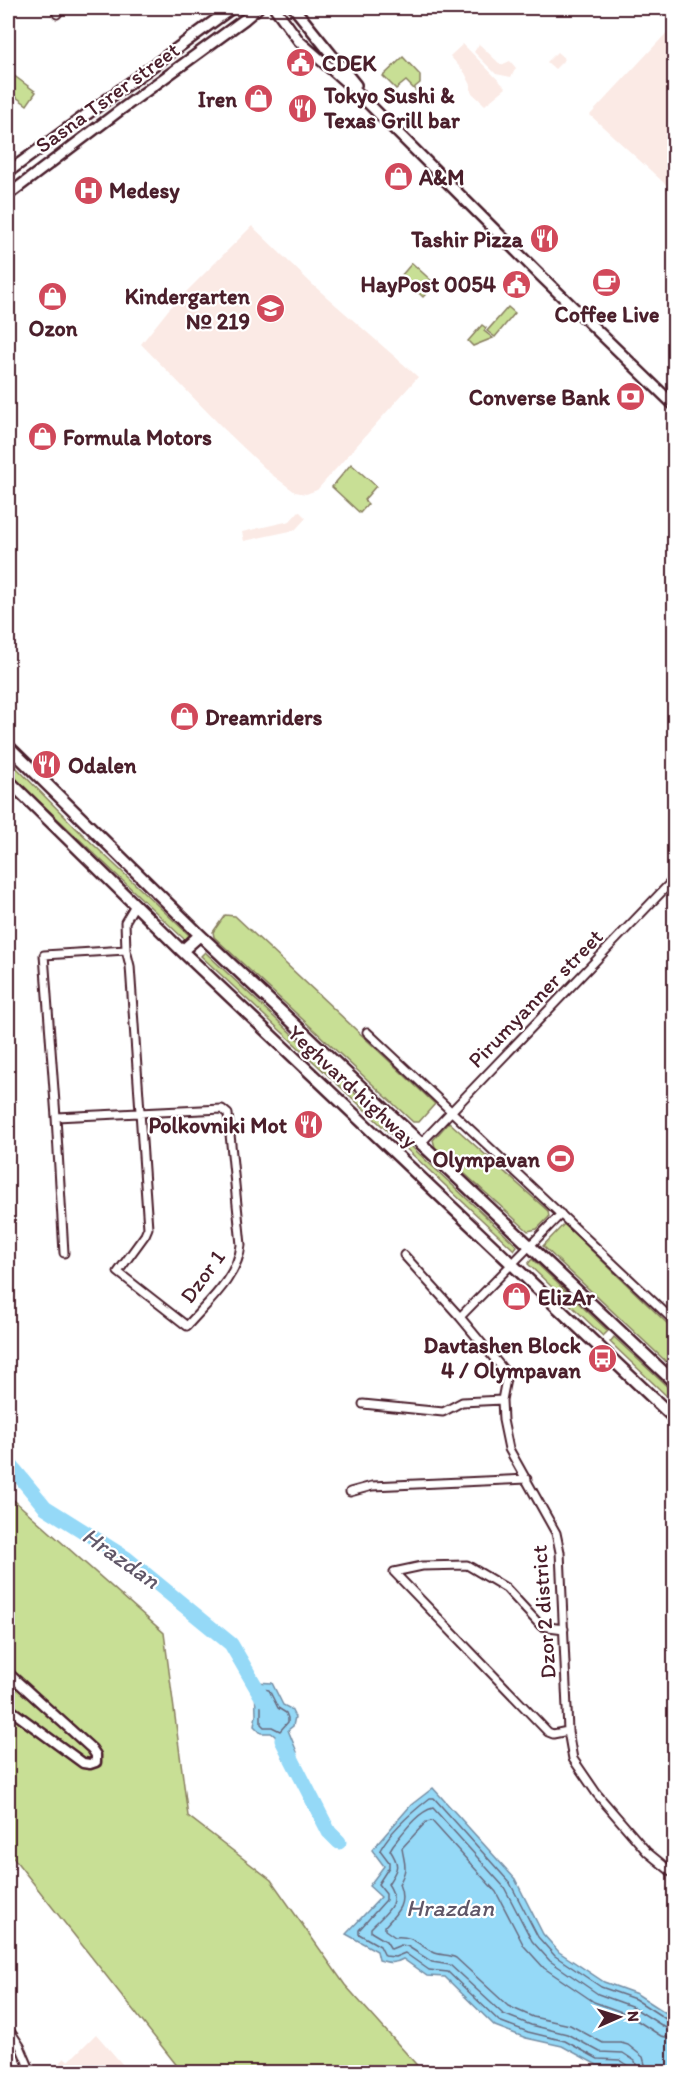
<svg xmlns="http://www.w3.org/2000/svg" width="682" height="2080" font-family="Itim,sans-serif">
	<rect width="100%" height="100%" fill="#fff"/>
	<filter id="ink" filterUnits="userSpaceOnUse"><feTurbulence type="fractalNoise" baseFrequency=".0167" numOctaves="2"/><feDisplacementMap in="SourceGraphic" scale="12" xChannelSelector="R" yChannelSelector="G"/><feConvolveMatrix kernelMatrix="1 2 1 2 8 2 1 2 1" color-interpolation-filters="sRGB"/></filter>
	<g filter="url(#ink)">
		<!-- built -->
		<path fill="#fbeae5" d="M674 25V192L590 115Z
			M463 44 506 88 485 105 471 92V85L465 73 450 56Z
			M479 44 501 65 510 61 516 68 511 77 496 74 474 52Z
			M557 52 565 59 555 69 547 62Z
			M252 226 313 285 418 377 317 490 306 494 295 492 271 474 224 429 141 344 169 309Z
			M299 511 306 518 295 530 244 541 242 532 290 521Z
			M96 2034 129 2072H50L65 2058 69 2061Z"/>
		<!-- green -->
		<path fill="#c8df95" stroke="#897f60" stroke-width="1.5" d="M403 57 420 75V83L415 87V90L406 81 396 89 383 76Z
			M13 75 36 92 27 105 8 91V83Z
			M412 263 435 284 423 297 401 276Z
			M508 307 515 313 495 337 487 331Z
			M482 325 486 328 484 331 493 338 473 346 468 341Z
			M351 464 376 486 364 500 368 504 360 513 332 487Z
			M8 759 77 829 189 935 185 940 18 781 8 769Z
			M225 915 235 916 435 1104 419 1122H413L214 937 213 932Z
			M205 952 517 1246 514 1250 201 956Z
			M449 1122 548 1211 549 1217 537 1229 528 1231 435 1147 433 1140Z
			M564 1224 674 1330V1369L543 1246Z
			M532 1259 608 1331 603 1336 528 1264Z
			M614 1337 674 1393V1403L610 1342Z
			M8 1495 164 1633 188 1816 271 1880 345 1985 423 2072H182L8 1851Z"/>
		<!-- water -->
		<path fill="#95d9f7" stroke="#778fa5" stroke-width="1.5" d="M255 1682 272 1683 283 1705 291 1709 295 1717 293 1726 288 1730 297 1752 291 1757 284 1759 275 1736 271 1733H261L254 1726 256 1715Z
			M433 1788 515 1879 543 1934 559 1952 604 1982 637 1994 674 2018V2072H628L618 2065H597L562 2046 526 2038 495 2026 445 1977 427 1976 403 1959C395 1964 389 1963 379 1960L377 1951 346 1934 381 1897 369 1886 384 1866 372 1850 411 1805Z"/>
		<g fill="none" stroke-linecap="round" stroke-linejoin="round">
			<!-- shore -->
			<path stroke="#68697d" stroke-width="1.5" d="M263 1689 269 1690 278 1708 286 1713 288 1718V1722L280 1731 272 1727H264L261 1724V1691Z
				M631 2072 629 2066 620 2060 598 2059 565 2041 528 2032 499 2021 448 1972 429 1970 405 1953 395 1957 385 1956 380 1946 359 1934V1930L386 1900V1894L378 1884 389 1867V1862L380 1850C391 1830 412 1812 430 1798H434L510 1883 538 1937 555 1956 601 1987 635 1999 669 2021 674 2022
				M638 2072 635 2061 623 2053 600 2052 567 2034 531 2025 503 2014 450 1965 432 1962 407 1946 401 1945 391 1949 386 1941 371 1932V1928C385 1913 402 1904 388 1884 397 1869 401 1867 390 1850L393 1845C403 1833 417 1812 433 1808L504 1887 532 1941 550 1961 598 1994 631 2006 666 2028 674 2030
				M647 2072 643 2057 628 2045 621 2043H603L570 2025 533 2017 508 2006 456 1958C449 1954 440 1956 433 1952 418 1945 413 1935 395 1937L385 1930V1926C398 1912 407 1903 399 1884 409 1867 404 1864 402 1848L426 1822 432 1821 496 1892 524 1946 544 1968 594 2002 627 2014 661 2036 674 2039"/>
			<!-- river -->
			<path stroke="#95d9f7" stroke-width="15" d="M8 1462 45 1507 126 1558 231 1644 263 1699
				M282 1740 329 1832 339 1842"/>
			<defs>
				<path id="minor" d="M57 14 61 8
					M367 1032 674 1321
					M56 1117 44 955 126 950
					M422 1142 674 879
					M561 1214 460 1317 507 1374 502 1400 503 1420 509 1449 556 1533 560 1552 568 1731 573 1759 597 1794 647 1852 674 1874
					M64 1253 56 1117 222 1109 228 1114 241 1245C238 1277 207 1303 187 1326L118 1272 145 1235 148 1228 130 966 126 950 125 922 135 905
					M404 1255 460 1317
					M363 1404 443 1412 462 1402 502 1400
					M350 1492 372 1486 527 1479
					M394 1572 548 1732 553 1734 568 1731
					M394 1572 422 1566 467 1565 506 1588 541 1626 564 1629
					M8 2028 20 2046 31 2072"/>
				<path id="tertiary" d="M8 1673 92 1749 96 1755V1762L90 1764 83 1763 8 1708"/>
				<path id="secondary" d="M275 8 299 41 355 90 541 276 674 405
					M294 8 356 85
					M8 172 232 8
					M8 195 119 111 245 19 258 8"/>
				<path id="primary" d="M8 746 200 935 674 1382
					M8 780 182 951 674 1418
					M182 951 200 935"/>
			</defs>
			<!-- minor casing -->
			<use href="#minor" stroke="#4a1f2b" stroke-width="11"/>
			<!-- tertiary casing -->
			<use href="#tertiary" stroke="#4a1f2b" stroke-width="13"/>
			<!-- secondary casing -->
			<use href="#secondary" stroke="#4a1f2b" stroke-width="14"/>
			<!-- primary casing -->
			<use href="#primary" stroke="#4a1f2b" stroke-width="15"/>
			<!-- minor -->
			<use href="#minor" stroke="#fff" stroke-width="7"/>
			<!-- tertiary -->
			<use href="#tertiary" stroke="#fff" stroke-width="8"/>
			<!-- secondary -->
			<use href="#secondary" stroke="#fff" stroke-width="9"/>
			<!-- primary -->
			<use href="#primary" stroke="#fff" stroke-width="10"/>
		</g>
	</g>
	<!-- icons -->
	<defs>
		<symbol id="civic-disc" viewBox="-11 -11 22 22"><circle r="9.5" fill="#d1495b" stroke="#fff"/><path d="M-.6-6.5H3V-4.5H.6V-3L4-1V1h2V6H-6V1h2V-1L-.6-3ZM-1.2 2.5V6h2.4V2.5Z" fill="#fff"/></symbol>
		<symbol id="shop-disc" viewBox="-11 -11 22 22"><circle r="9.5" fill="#d1495b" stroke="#fff"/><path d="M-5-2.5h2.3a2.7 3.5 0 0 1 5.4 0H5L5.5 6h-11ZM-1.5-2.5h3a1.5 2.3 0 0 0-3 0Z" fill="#fff"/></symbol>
		<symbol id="restaurant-disc" viewBox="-11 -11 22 22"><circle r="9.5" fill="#d1495b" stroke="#fff"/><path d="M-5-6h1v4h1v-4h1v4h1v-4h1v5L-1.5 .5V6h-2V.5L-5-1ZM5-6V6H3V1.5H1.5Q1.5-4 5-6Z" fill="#fff"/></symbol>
		<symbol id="hospital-disc" viewBox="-11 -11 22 22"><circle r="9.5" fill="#d1495b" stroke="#fff"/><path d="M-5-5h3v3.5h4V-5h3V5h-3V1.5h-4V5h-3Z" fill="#fff"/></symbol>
		<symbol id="cafe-disc" viewBox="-11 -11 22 22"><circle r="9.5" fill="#d1495b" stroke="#fff"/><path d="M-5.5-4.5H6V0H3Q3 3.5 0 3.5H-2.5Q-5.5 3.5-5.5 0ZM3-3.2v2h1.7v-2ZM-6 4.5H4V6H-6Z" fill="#fff"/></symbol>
		<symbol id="school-disc" viewBox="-11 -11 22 22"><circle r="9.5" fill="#d1495b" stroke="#fff"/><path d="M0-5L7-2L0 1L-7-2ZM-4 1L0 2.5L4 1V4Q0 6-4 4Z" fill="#fff"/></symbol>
		<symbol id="bank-disc" viewBox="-11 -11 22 22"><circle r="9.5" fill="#d1495b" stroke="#fff"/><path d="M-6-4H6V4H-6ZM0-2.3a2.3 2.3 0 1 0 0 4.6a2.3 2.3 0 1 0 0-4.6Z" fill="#fff"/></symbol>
		<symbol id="stadium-disc" viewBox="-11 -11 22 22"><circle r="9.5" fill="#d1495b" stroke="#fff"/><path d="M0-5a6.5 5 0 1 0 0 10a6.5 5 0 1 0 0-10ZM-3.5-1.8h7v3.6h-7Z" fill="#fff"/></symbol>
		<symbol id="bus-disc" viewBox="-11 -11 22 22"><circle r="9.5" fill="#d1495b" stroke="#fff"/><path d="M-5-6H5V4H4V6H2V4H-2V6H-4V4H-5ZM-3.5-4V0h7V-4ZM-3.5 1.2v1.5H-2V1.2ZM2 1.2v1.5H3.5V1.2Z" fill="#fff"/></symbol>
	</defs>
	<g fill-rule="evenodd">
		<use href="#civic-disc" x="284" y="46" width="33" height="33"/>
		<use href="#shop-disc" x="242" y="82" width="33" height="33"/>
		<use href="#restaurant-disc" x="286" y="92" width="33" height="33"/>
		<use href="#shop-disc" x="382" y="160" width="33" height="33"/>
		<use href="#hospital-disc" x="72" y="174" width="33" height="33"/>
		<use href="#restaurant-disc" x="528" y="222" width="33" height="33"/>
		<use href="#cafe-disc" x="590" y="266" width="33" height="33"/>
		<use href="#civic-disc" x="500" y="268" width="33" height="33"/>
		<use href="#shop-disc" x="36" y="280" width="33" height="33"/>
		<use href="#school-disc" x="254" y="292" width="33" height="33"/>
		<use href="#bank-disc" x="614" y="380" width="33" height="33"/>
		<use href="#shop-disc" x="26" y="420" width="33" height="33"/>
		<use href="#shop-disc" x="168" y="700" width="33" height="33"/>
		<use href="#restaurant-disc" x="30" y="748" width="33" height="33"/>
		<use href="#restaurant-disc" x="292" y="1108" width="33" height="33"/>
		<use href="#stadium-disc" x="544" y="1142" width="33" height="33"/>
		<use href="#shop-disc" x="500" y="1280" width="33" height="33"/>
		<use href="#bus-disc" x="586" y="1342" width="33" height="33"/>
	</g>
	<g text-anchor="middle" stroke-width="4.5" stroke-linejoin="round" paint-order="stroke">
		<!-- poi labels -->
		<g font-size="22" font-weight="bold" fill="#4a1f2b" stroke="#fff" text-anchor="start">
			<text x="322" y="71">CDEK</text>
			<text x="324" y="103">Tokyo Sushi &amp;<tspan x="324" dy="25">Texas Grill bar</tspan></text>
			<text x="237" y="107" text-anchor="end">Iren</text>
			<text x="419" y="185">A&amp;M</text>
			<text x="109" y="198">Medesy</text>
			<text x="523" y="247" text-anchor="end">Tashir Pizza</text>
			<text x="496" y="292" text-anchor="end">HayPost 0054</text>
			<text x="250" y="304" text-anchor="end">Kindergarten<tspan x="250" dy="25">№ 219</tspan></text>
			<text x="607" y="322" text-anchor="middle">Coffee Live</text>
			<text x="53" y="336" text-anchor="middle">Ozon</text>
			<text x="610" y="405" text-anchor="end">Converse Bank</text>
			<text x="63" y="445">Formula Motors</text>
			<text x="205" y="725">Dreamriders</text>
			<text x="68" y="773">Odalen</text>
			<text x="287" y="1133" text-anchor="end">Polkovniki Mot</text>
			<text x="540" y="1167" text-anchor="end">Olympavan</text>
			<text x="538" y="1305">ElizAr</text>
			<text x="581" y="1353" text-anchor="end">Davtashen Block<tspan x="581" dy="25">4 / Olympavan</tspan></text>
		</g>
		<!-- street labels -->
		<g font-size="22" fill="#4a1f2b" stroke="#fff">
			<text transform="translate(107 97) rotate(-36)" y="8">Sasna Tsrer street</text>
			<text transform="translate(535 998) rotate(-46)" y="8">Pirumyanner street</text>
			<text transform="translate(353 1086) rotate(43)" y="8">Yeghvard highway</text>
			<text transform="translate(202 1276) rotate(-54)" y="8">Dzor 1</text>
			<text transform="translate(543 1612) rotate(-94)" y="8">Dzor 2 district</text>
		</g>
		<!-- water labels -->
		<g font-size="24" font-style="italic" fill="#605768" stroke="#fff">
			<text transform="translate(121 1558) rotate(35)" y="8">Hrazdan</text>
			<text x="450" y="1916">Hrazdan</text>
		</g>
	</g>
	<!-- margin -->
	<rect width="682" height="2080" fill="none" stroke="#fff" stroke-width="30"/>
	<rect x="15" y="15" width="652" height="2050" fill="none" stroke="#4a1f2b" stroke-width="2" filter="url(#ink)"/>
	<!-- north arrow -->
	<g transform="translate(619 2017) rotate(87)" stroke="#ffffff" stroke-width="4.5" paint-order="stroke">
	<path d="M0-4.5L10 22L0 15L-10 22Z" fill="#4a1f2b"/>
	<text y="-9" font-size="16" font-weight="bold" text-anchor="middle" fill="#4a1f2b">N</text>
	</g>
</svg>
